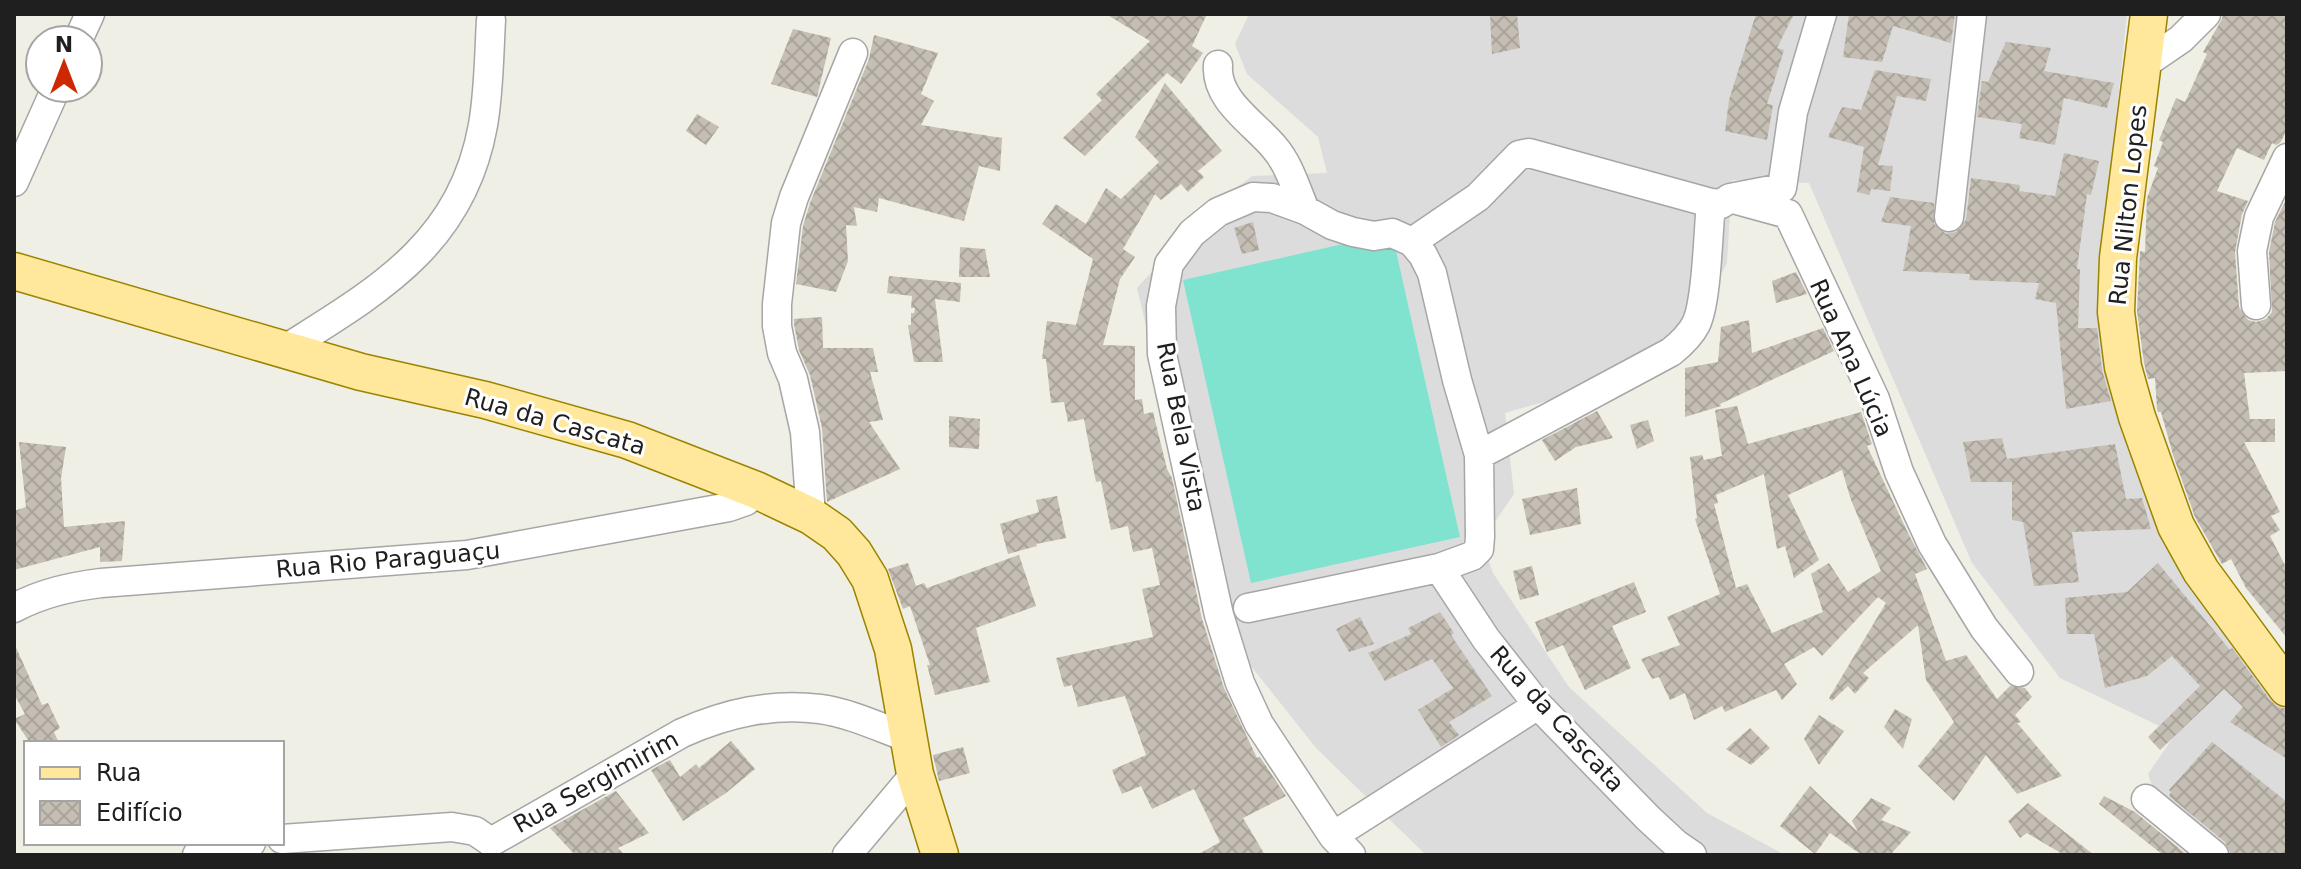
<svg xmlns="http://www.w3.org/2000/svg" width="2301" height="869" font-family="'DejaVu Sans',sans-serif">
	<defs>
		<pattern id="building-cross-hatch" width="8" height="8" patternUnits="userSpaceOnUse" patternTransform="scale(2)"><rect width="8" height="8" fill="#c5beb4"/><path d="M0 0l8 8M0 8l8-8" fill="none" stroke="#a9a39a"/></pattern>
	</defs>
	<rect width="100%" height="100%" fill="#f0efe5"/>
	<!-- residential -->
	<path fill="#dddcdc" d="M1249 14H2127L2101 263 2125 412 2287 700V855H2218L2158 803 2148 774 2172 739 2159 726 2060 678 1972 563 1809 183 1732 180 1727 263 1696 321 1568 395 1505 413 1514 494 1482 541 1493 573 1569 687 1707 813 1785 855H1426L1316 748 1216 622 1137 288 1211 207 1252 176 1327 173 1318 137 1247 74 1235 44Z"/>
	<!-- pitch -->
	<path fill="#7fe3d0" d="M1392 233 1460 537 1251 583 1183 280Z"/>
	<!-- building -->
	<path fill="url(#building-cross-hatch)" fill-rule="evenodd" d="M1106 14H1207L1192 46 1203 53 1181 84 1167 73 1085 156 1063 138 1102 100 1096 94 1150 41Z
		M1490 14H1517L1520 48 1492 54Z
		M1756 14H1794L1777 48 1784 50 1767 104 1773 105 1767 140 1725 131 1729 100Z
		M1849 14H1955L1951 43 1893 26 1882 62 1843 57Z
		M2223 14H2287V130L2280 143 2276 145 2272 143 2264 160 2237 148 2217 191 2248 201 2242 214 2235 252 2239 307 2248 320 2256 322 2266 319 2272 312 2269 252 2275 222 2287 198V371L2244 373 2250 419H2275V442H2244L2280 512 2271 516 2280 530 2270 536 2287 569V638L2246 588 2231 559 2222 564 2195 517 2173 455 2161 412H2158L2157 409 2155 378 2148 379 2144 363 2137 311 2140 251 2145 252 2147 198 2158 168 2154 166 2163 142 2159 140 2176 98 2185 102 2207 54 2203 52 2222 19Z
		M793 29 831 38 817 97 771 84Z
		M874 35 938 53 921 94 934 101 921 125 1002 138 1000 171 979 166 964 221 879 198 877 212 854 207 857 226 846 225 848 261 836 292 796 284 803 226 810 203 869 59Z
		M2006 42 2051 48 2044 71 2114 83 2107 108 2064 98 2055 145 2019 138 2022 124 1977 117 1982 81 1988 82Z
		M1875 70 1931 79 1926 101 1897 96 1878 165 1893 166 1890 191 1871 189 1869 195 1857 192 1864 147 1828 137 1842 107 1861 110Z
		M1165 83 1222 151 1198 171 1204 177 1188 192 1181 184 1161 200 1155 194 1123 249 1135 257 1120 279 1103 345 1135 346V400L1142 399 1144 414 1153 412 1167 469 1172 478 1202 619 1224 688 1257 758 1260 757 1286 796 1243 818 1265 855H1197L1220 842 1194 789 1152 809 1141 786 1122 794 1112 770 1146 755 1125 696 1078 707 1072 685 1064 687 1056 658 1153 637 1142 589 1160 585 1152 548 1133 552 1128 526 1111 530 1101 481 1096 482 1084 419 1068 422 1064 402 1051 403 1046 359H1042L1047 321 1076 325 1093 259 1042 224 1056 204 1086 224 1106 188 1121 199 1159 162 1135 137Z
		M697 114 719 127 706 145 686 131Z
		M2064 153 2099 161 2091 195 2087 194 2077 269H2080L2078 328H2097L2102 370 2111 401 2066 409 2056 303 2035 299 2039 283 1969 280 1970 274 1903 271 1911 226 1881 222 1890 197 1934 203V224L1946 234 1956 232 1966 220 1971 178 2020 185 2019 191 2055 196Z
		M1253 222 1259 250 1242 254 1234 228Z
		M960 247 985 249 990 277H959Z
		M1796 272 1807 294 1776 303 1772 281Z
		M889 276 961 283 960 302 935 299 943 362H914L908 325H911V313H914L915 308H911L912 296 887 293Z
		M822 317 823 348H873L878 372H870L883 420 869 422 900 469 827 502 822 428 810 375 799 350 794 324V319Z
		M1749 320 1752 353 1823 328 1834 351 1720 404 1721 406 1685 417V368L1718 362 1721 327Z
		M1737 406 1748 444 1861 412 1872 444 1867 446 1907 531 1927 569 1915 574 1946 661 1966 655 1997 699 2010 686 2025 688 2032 697 2015 715 2021 722 2017 723 2062 776 2017 794 1986 755 1954 801 1927 775 1918 766 1954 722 1926 680 1918 625 1863 673 1869 678 1855 694 1848 686 1832 701 1829 698 1886 603 1878 597 1822 656 1814 647 1784 664 1797 684 1782 700 1776 690 1725 712 1722 706 1694 720 1685 693 1670 700 1659 677 1652 679 1641 659 1680 645 1667 617 1720 594 1695 519 1697 518 1690 457 1702 455 1704 460 1722 456 1715 410ZM1842 470 1851 500 1881 571 1848 592 1829 563 1811 574 1823 612 1772 633 1747 584 1736 588 1714 504 1718 503 1716 495 1764 474 1777 549 1785 546 1794 578 1819 560 1788 495Z
		M1597 411 1613 438 1576 447 1555 461 1542 440Z
		M949 416 980 419 979 449 949 447Z
		M1648 420 1654 441 1637 449 1630 425Z
		M2002 438 2007 459 2115 444 2126 499 2142 498 2151 529 2072 532 2079 582 2034 586 2023 522 2012 520V482H1971L1963 442Z
		M19 442 66 447 61 478 64 527 125 521 122 561 100 562V547L14 570V511L26 507Z
		M1577 488 1581 524 1530 535 1522 499Z
		M1057 496 1066 538 1036 544 1037 546 1008 554 1000 524 1039 512 1036 500Z
		M1019 555 1036 606 976 628 990 682 935 695 927 665H930L910 606 903 609 888 569 908 563 916 586 924 583 927 588Z
		M2158 563 2230 650 2232 648 2270 700 2278 707 2287 709V759L2230 722 2243 707 2224 689 2160 750 2148 737 2200 686 2172 656 2147 676 2105 688 2094 634H2067L2065 598 2127 592Z
		M1532 566 1539 595 1520 600 1513 571Z
		M1634 582 1646 612 1612 626 1631 668 1585 690 1563 645 1547 652 1535 622Z
		M1440 612 1454 633 1451 635 1492 696 1449 722 1459 735 1441 747 1418 710 1453 688 1432 659 1385 681 1368 653 1411 634 1408 628Z
		M1360 617 1374 644 1349 652 1336 629Z
		M14 643 42 705 48 703 60 728 54 732 59 743H43L41 740 30 743 14 719 25 714 14 694Z
		M1895 709 1912 719 1903 749 1884 727Z
		M1819 715 1844 731 1819 765 1804 739Z
		M1750 728 1770 748 1751 765 1726 749Z
		M731 741 755 769 726 793 683 821 651 770 670 760 680 777 696 764 699 768Z
		M2212 742 2287 802V855H2231L2225 842 2169 796 2171 792 2169 790Z
		M963 747 970 773 939 781 933 755Z
		M1810 786 1858 832 1852 821 1871 798 1891 808 1881 820 1911 832 1890 855H1862L1830 833 1815 854 1780 826Z
		M616 791 649 833 618 848 625 855H575L550 828Z
		M2104 796 2135 812 2187 855H2163L2099 804Z
		M2028 803 2094 855H2064L2027 833 2020 838 2008 821Z"/>
	<g fill="none" stroke-linecap="round" stroke-linejoin="round">
		<defs>
			<path id="minor" d="M78 40 90 14
				M1218 65C1215 100 1254 123 1274 147 1289 164 1296 189 1305 210
				M2143 65 2181 39 2206 14
				M14 182 56 88
				M1737 200 1788 214 1875 399 1899 472 1932 544 1984 628 2019 672
				M1949 217 1972 14
				M1412 242 1478 197 1519 155 1529 153 1711 203 1721 204 1730 198 1782 188 1793 112 1822 14
				M2256 305 2252 251 2259 217 2287 158
				M287 348C379 290 462 243 483 125 489 91 489 55 491 20
				M1479 455 1671 352C1681 344 1690 336 1696 324 1707 301 1708 232 1711 203
				M811 516 805 432 793 379 782 353 777 326V304L786 223 794 197 853 53
				M1439 568 1486 639 1538 705 1648 818 1676 844 1692 855
				M14 608C42 593 70 587 101 583L467 555 729 507 746 501 756 490
				M1248 608 1439 568 1472 556 1479 549 1480 537 1479 455 1457 380 1432 273 1423 255 1412 242 1392 233 1374 236 1353 232 1332 225 1305 210 1272 198 1253 197 1218 212 1192 233 1169 264 1161 306 1162 354 1219 615 1240 683 1259 724 1333 836 1351 855
				M2146 799 2214 855
				M1333 836 1538 705
				M282 839 452 827 475 831 491 842 682 733C727 713 771 703 820 709 850 713 881 728 909 738
				M197 855 251 843
				M847 855 915 774"/>
			<path id="major" d="M2149 14 2118 258 2116 312 2123 367 2137 417 2176 526 2201 571 2287 688
				M14 271 361 372 485 400 627 440 756 490 811 516 837 534 854 553 870 579 893 649 915 774 940 855"/>
		</defs>
		<!-- minor casing -->
		<use href="#minor" stroke="#a6a6a6" stroke-width="31"/>
		<!-- major casing -->
		<use href="#major" stroke="#9a8400" stroke-width="39"/>
		<!-- minor -->
		<use href="#minor" stroke="#fff" stroke-width="28"/>
		<!-- major -->
		<use href="#major" stroke="#ffe79b" stroke-width="36"/>
	</g>
	<g text-anchor="middle" stroke-width="6" stroke-linejoin="round" paint-order="stroke">
		<!-- street labels -->
		<g font-size="24" fill="#1f1f1f" stroke="#fff">
			<text transform="translate(2128 205) rotate(-84)" y="8">Rua Nilton Lopes</text>
			<text transform="translate(1851 358) rotate(66)" y="8">Rua Ana Lúcia</text>
			<text transform="translate(555 422) rotate(16)" y="8">Rua da Cascata</text>
			<text transform="translate(1181 427) rotate(79)" y="8">Rua Bela Vista</text>
			<text transform="translate(388 560) rotate(-5)" y="8">Rua Rio Paraguaçu</text>
			<text transform="translate(1557 719) rotate(48)" y="8">Rua da Cascata</text>
			<text transform="translate(596 782) rotate(-29)" y="8">Rua Sergimirim</text>
		</g>
	</g>
	<!-- border -->
	<rect width="2301" height="869" fill="none" stroke="#1f1f1f" stroke-width="32"/>
	<!-- legend -->
	<rect x="24" y="741" width="260" height="104" fill="#ffffff" stroke="#a5a5a5" stroke-width="2"/>
	<rect x="40" y="767" width="40" height="12" fill="#ffe79b" stroke="#a5a5a5" stroke-width="2"/>
	<text x="96" y="781" font-size="24" fill="#1f1f1f">Rua</text>
	<rect x="40" y="801" width="40" height="24" fill="url(#building-cross-hatch)" stroke="#a5a5a5" stroke-width="2"/>
	<text x="96" y="821" font-size="24" fill="#1f1f1f">Edifício</text>
	<!-- north arrow -->
	<g transform="translate(64 64)"><circle r="38" fill="#ffffff" stroke="#a5a5a5" stroke-width="2"/>
	<path d="M0-6L14 30L0 20L-14 30Z" fill="#ce2800"/>
	<text y="-12" font-size="22" font-weight="bold" text-anchor="middle" fill="#1f1f1f">N</text>
	</g>
</svg>
